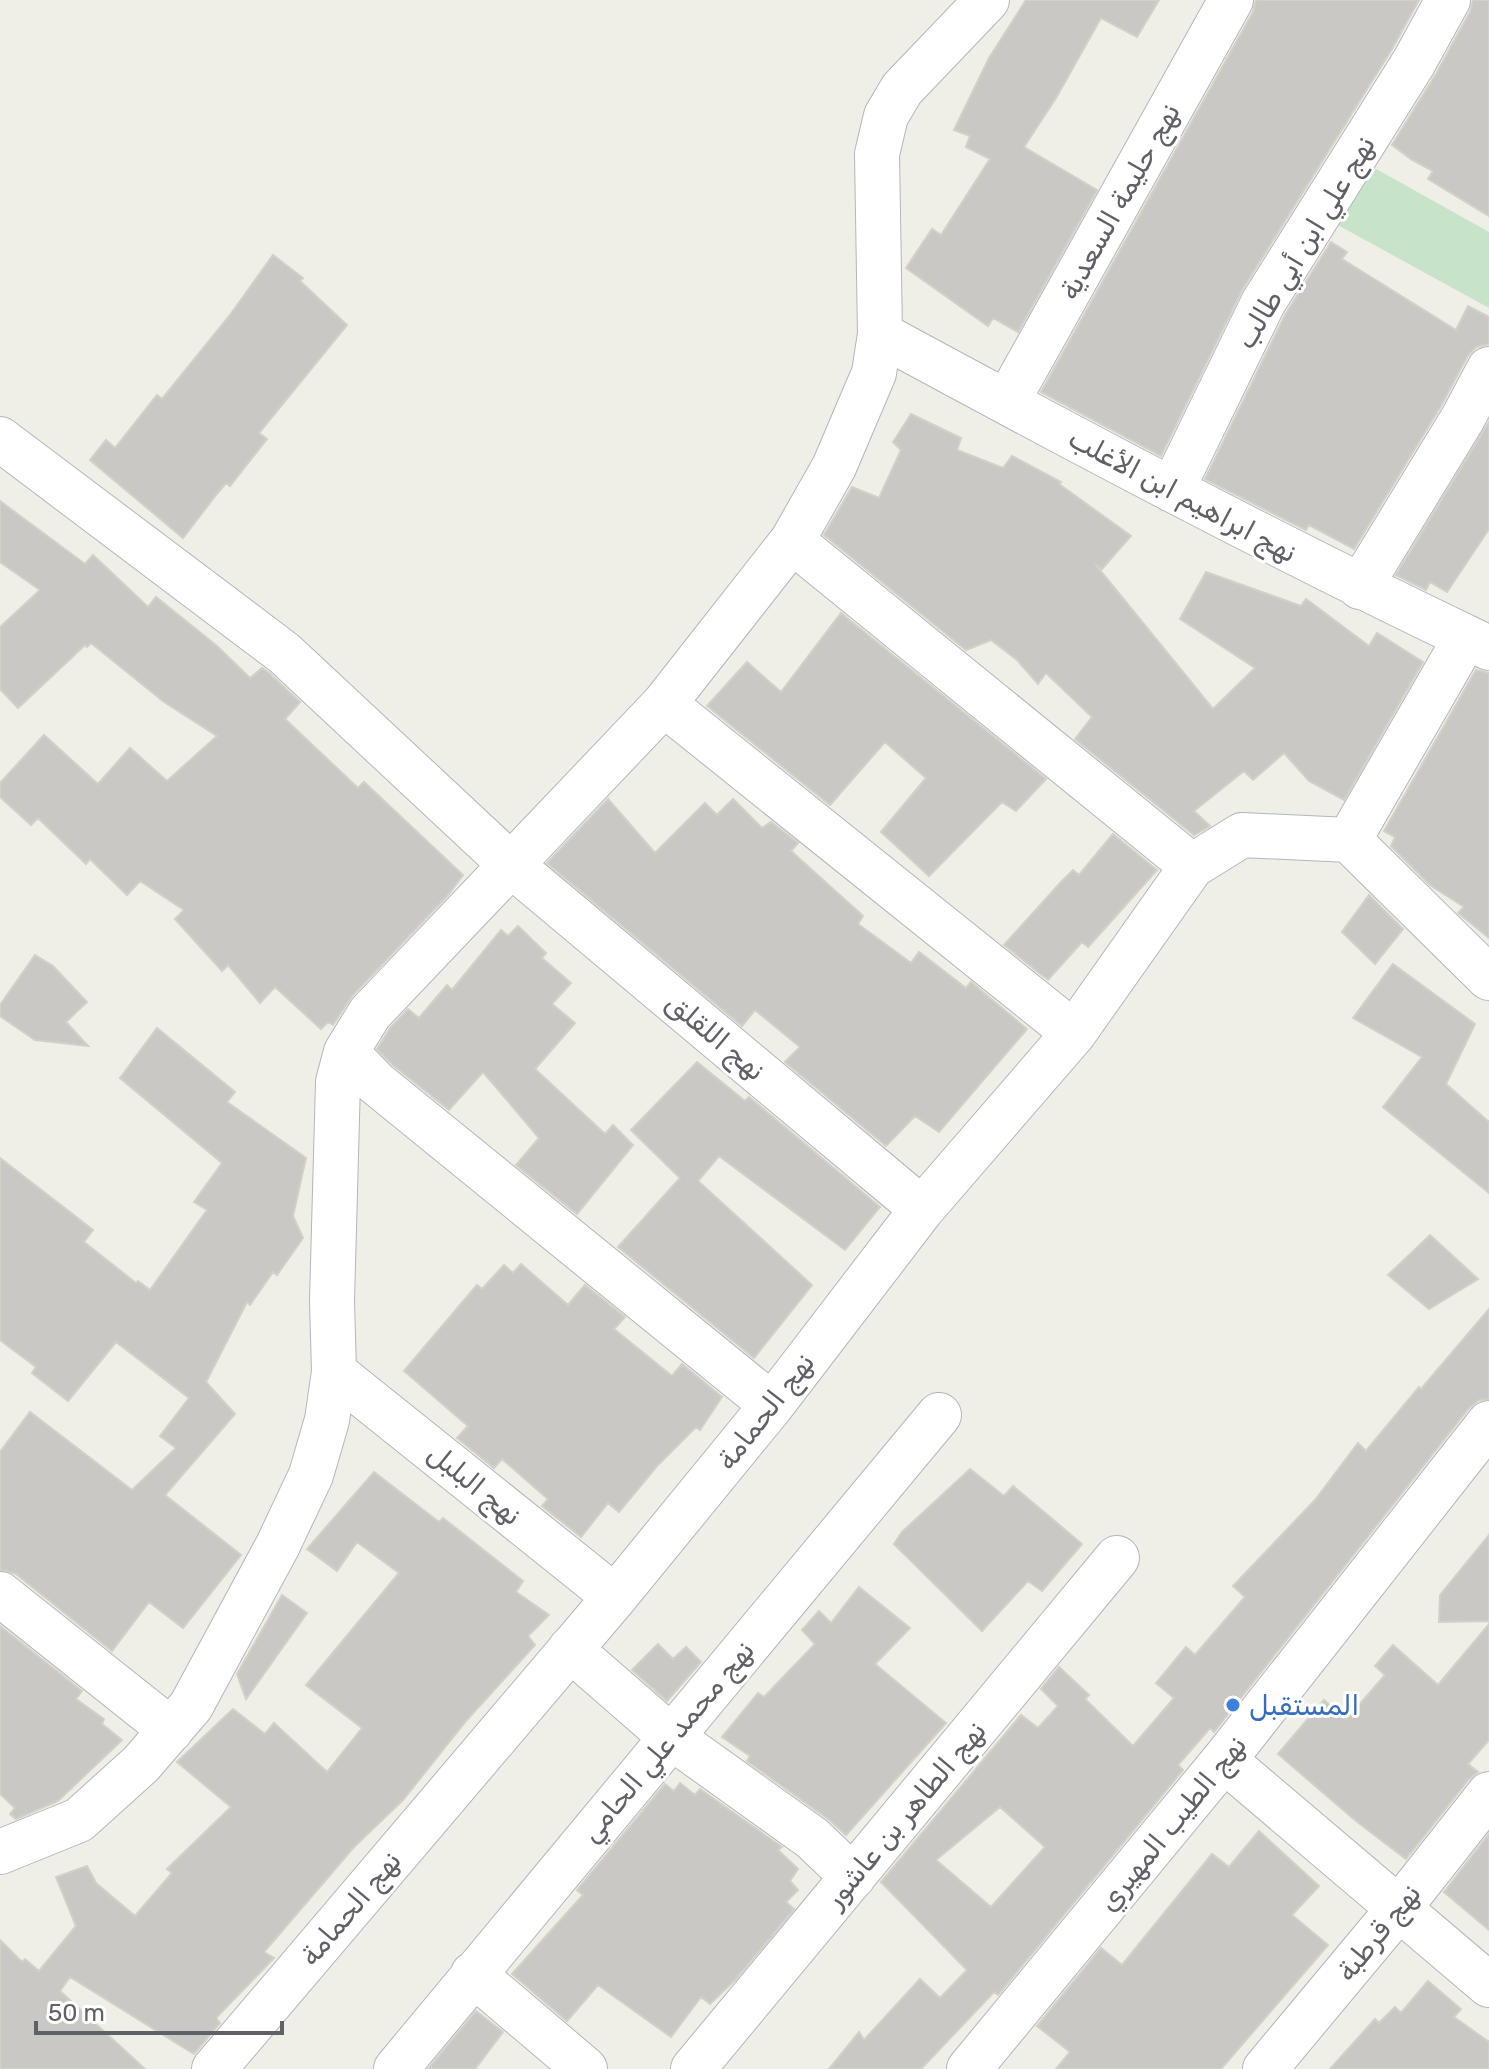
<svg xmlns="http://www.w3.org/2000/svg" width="1489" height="2069" font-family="Rubik,'Noto Naskh Arabic',sans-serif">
	<rect width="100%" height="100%" fill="#efeee7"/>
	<!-- green -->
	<path fill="#c7e3ca" d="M1369 165 1489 232V308L1336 224Z"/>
	<!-- building -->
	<path fill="#cac8c4" stroke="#d3d0c6" stroke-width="2" fill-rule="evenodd" d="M1026 0H1159L1137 37 1101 18 1056 98 1024 147 1097 190 1018 332 993 318 988 326 906 268 932 229 941 235 990 159 966 147 970 136 954 130 989 58Z
		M1256 0H1419L1392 49 1242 290 1161 456 1041 392 1253 12Z
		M1473 0H1489V216L1428 179 1433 171 1412 160 1392 145 1436 74 1470 12Z
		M1331 242 1347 252 1342 259 1456 330 1468 306 1489 317V344L1476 347 1467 357 1441 406 1354 549 1309 525 1306 530 1205 479 1285 315Z
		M273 255 303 278 300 281 347 325 259 433 267 439 230 486 226 483 216 495 183 538 90 460 106 440 115 448 157 395 162 399 230 315Z
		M911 414 961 438 957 450 1003 468 1012 456 1061 482 1059 484 1131 536 1102 569 1095 564 1213 709 1255 668 1180 619 1206 572 1301 606 1306 599 1369 646 1377 633 1423 662 1344 800 1309 781 1284 753 1253 780 1244 771 1194 811 1210 826 1194 835 1075 739 1092 717 1046 673 1038 684 1017 660 991 640 966 650 824 535 852 487 879 498 901 450 893 442Z
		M1489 422V529L1447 592 1430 582 1426 590 1396 575Z
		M0 501 85 564 93 555 148 607 156 597 217 646 250 678 262 668 268 672 300 702 285 719 358 788 364 782 463 875 448 895 352 996 333 1025 328 1022 321 1029 275 987 260 1003 228 965 222 971 175 919 184 910 140 881 127 895 90 859 86 864 38 818 31 825 0 797V783L44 735 98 784 130 748 167 781 217 736 164 702 91 643 87 647 85 645 18 708 0 689V627L40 590 0 562Z
		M841 613 1046 779 1016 811 1002 802 929 876 881 832 926 778 885 742 830 805 707 706 747 662 781 692Z
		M1476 670 1489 673V938L1458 913 1464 907 1430 885 1391 846 1395 837 1384 831Z
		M608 799 655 853 705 803 717 815 733 799 762 828 771 822 798 843 791 851 863 916 858 924 911 963 919 952 966 988 971 982 1027 1029 939 1132 915 1116 886 1146 785 1062 800 1047 755 1010 742 1026 547 863Z
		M1113 834 1157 870 1088 947 1082 942 1048 980 1004 945 1061 882 1073 870 1079 875Z
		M1369 895 1403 929 1375 964 1342 932Z
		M518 926 546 953 542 958 571 983 552 1004 575 1023 535 1069 605 1134 613 1125 633 1145 577 1214 516 1165 539 1138 483 1072 449 1110 393 1065 377 1049 390 1028 408 1009 419 1018 447 985 452 990 501 930 508 936Z
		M35 955 53 966 87 1002 66 1022 88 1046 35 1040 0 1016V1005Z
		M1393 964 1475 1024 1446 1084 1489 1122V1193L1383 1107 1422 1057 1353 1018Z
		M157 1028 235 1092 227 1102 306 1158 293 1216 303 1238 277 1275 273 1272 250 1305 247 1302 206 1382 235 1414 165 1495 241 1555 183 1628 149 1602 112 1651 16 1574 0 1570V1452L30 1412 132 1490 176 1448 160 1436 189 1398 116 1342 68 1401 32 1373 36 1367 0 1340V1158L93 1230 84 1242 136 1283 138 1281 150 1290 207 1210 194 1202 222 1163 120 1078Z
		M697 1062 745 1101 749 1097 880 1207 845 1250 719 1156 698 1181 812 1285 754 1358 618 1247 680 1178 631 1130Z
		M1430 1235 1478 1279 1429 1309 1388 1275Z
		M521 1264 568 1305 585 1285 625 1317 614 1329 672 1376 682 1364 722 1397 700 1430 696 1427 657 1466 619 1512 608 1503 581 1537 542 1506 548 1499 502 1459 494 1468 457 1438 468 1426 404 1371 477 1285 482 1289 504 1265 513 1273Z
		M1489 1309V1399L1479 1400 1469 1408 1214 1732 1210 1728 1178 1765 1183 1770 998 1995 994 1992 921 2069H829L859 2032 864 2040 920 1979 940 1998 967 1970 881 1882 1021 1715 1038 1728 1058 1706 1041 1689 1059 1667 1089 1695 1085 1699 1133 1746 1174 1698 1156 1683 1186 1647 1195 1655 1245 1597 1233 1586 1315 1500 1358 1443 1366 1451 1419 1387 1421 1389ZM1000 1807 1045 1847 991 1907 936 1860Z
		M970 1469 1004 1496 1013 1486 1082 1544 1042 1591 1028 1581 982 1631 894 1544 902 1532Z
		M374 1472 439 1522 443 1518 523 1581 516 1592 549 1615 528 1636 535 1645 466 1721 403 1800 354 1847 264 1952 274 1958 216 2018 220 2023 194 2054 70 1977 60 1991 145 2069H0V1940L22 1962 25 1959 39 1971 76 1926 56 1877 87 1866 96 1883 135 1916 172 1873 167 1869 231 1807 177 1762 233 1709 265 1734 274 1723 327 1772 362 1728 306 1685 399 1573 357 1542 337 1571 307 1549Z
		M1489 1535V1621L1439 1622 1440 1595Z
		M859 1587 910 1628 875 1664 946 1723 846 1835 827 1818 747 1761 750 1756 722 1737 758 1693 764 1697 815 1644 802 1630 819 1611 831 1623Z
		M282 1595 307 1613 246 1699 237 1674Z
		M1489 1624V1740L1468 1764 1478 1772 1469 1779 1406 1859 1356 1821 1278 1754 1324 1700 1346 1720 1385 1675 1375 1666 1393 1645 1438 1685Z
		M0 1626 82 1691 76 1699 104 1719 102 1724 122 1740 58 1801 16 1819 10 1814 15 1808 0 1794Z
		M658 1644 673 1659 686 1647 701 1662 667 1701 632 1670Z
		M680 1783 695 1795 700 1789 782 1847 778 1850 798 1869 790 1881 798 1890 786 1902 794 1909 735 1980 710 2004 701 1997 671 2037 598 1985 567 2021 512 1974 583 1895 577 1890 665 1784 674 1791Z
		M1259 1831 1319 1886 1292 1915 1328 1945 1221 2069H1056L1070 2052 1037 2026 1101 1948 1122 1965 1212 1854 1229 1867Z
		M1489 1834V1930L1444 1892Z
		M1428 1981 1461 2009 1454 2017 1489 2042V2069H1330L1375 2019 1379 2023 1395 2007 1401 2013Z
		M476 2011 503 2032 475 2069H428Z"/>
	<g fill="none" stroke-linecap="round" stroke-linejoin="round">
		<defs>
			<path id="minor" d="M880 334C1081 443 1283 550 1489 648
				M1007 402 1231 0
				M0 439 284 653 510 864 922 1209
				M1172 490 1263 303 1414 62 1448 0
				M792 541 1192 866
				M1360 587 1463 418 1489 369
				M664 704 1074 1033
				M1349 840 1466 637
				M1349 840 1489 978
				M334 1372 615 1597
				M772 1405 376 1083 346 1052 370 1013 664 704 792 541 834 467 874 373 880 334 877 154 886 116 902 89 987 0
				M0 1594 171 1730
				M570 1649 671 1737 812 1838 853 1877
				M1224 1760 1489 1985
				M0 1852 79 1820 141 1764 191 1706 278 1545 311 1475 327 1420 334 1372 332 1301 338 1082 346 1052
				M473 1974 585 2069
				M214 2069 615 1597 772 1405 922 1209 1074 1033 1192 866 1242 835 1349 840
				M396 2069 939 1415
				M693 2069 1117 1558
				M969 2069 1224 1760 1489 1423
				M1265 2069 1400 1907 1489 1794"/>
		</defs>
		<!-- minor casing -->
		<use href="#minor" stroke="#b4b6ba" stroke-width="46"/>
		<!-- minor -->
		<use href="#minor" stroke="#fff" stroke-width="44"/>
	</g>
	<!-- markers -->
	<circle fill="#3f7fe0" stroke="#fff" stroke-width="3" cx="1233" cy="1705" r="8"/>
	<g text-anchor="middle" stroke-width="6" stroke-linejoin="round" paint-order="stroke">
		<!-- street labels -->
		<g font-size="28" fill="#5f6166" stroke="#fff">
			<text transform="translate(1119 201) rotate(-61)" y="10">نهج حليمة السعدية</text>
			<text transform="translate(1305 242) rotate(-59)" y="10">نهج علي ابن أبي طالب</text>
			<text transform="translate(1183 495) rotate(28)" y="10">نهج ابراهيم ابن الأغلب</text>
			<text transform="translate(716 1036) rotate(40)" y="10">نهج اللقلق</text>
			<text transform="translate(765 1411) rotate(-52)" y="10">نهج الحمامة</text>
			<text transform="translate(475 1484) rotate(39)" y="10">نهج البلبل</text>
			<text transform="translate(667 1741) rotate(-50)" y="10">نهج محمد علي الحامي</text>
			<text transform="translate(905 1814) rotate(-50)" y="10">نهج الطاهر بن عاشور</text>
			<text transform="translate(1172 1823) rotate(-51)" y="10">نهج الطيب المهيري</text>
			<text transform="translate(350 1908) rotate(-50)" y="10">نهج الحمامة</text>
			<text transform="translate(1378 1932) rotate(-51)" y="10">نهج قرطبة</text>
		</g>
		<!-- shop labels -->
		<g font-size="28" fill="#366cbe" stroke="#fff" text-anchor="start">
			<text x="1249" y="1715">المستقبل</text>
		</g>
	</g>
	<!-- scale -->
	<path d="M36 2021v12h246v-12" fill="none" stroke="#5f6166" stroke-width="4"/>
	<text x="48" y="2021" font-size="24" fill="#5f6166" stroke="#ffffff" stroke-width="6" paint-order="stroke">50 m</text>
</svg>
